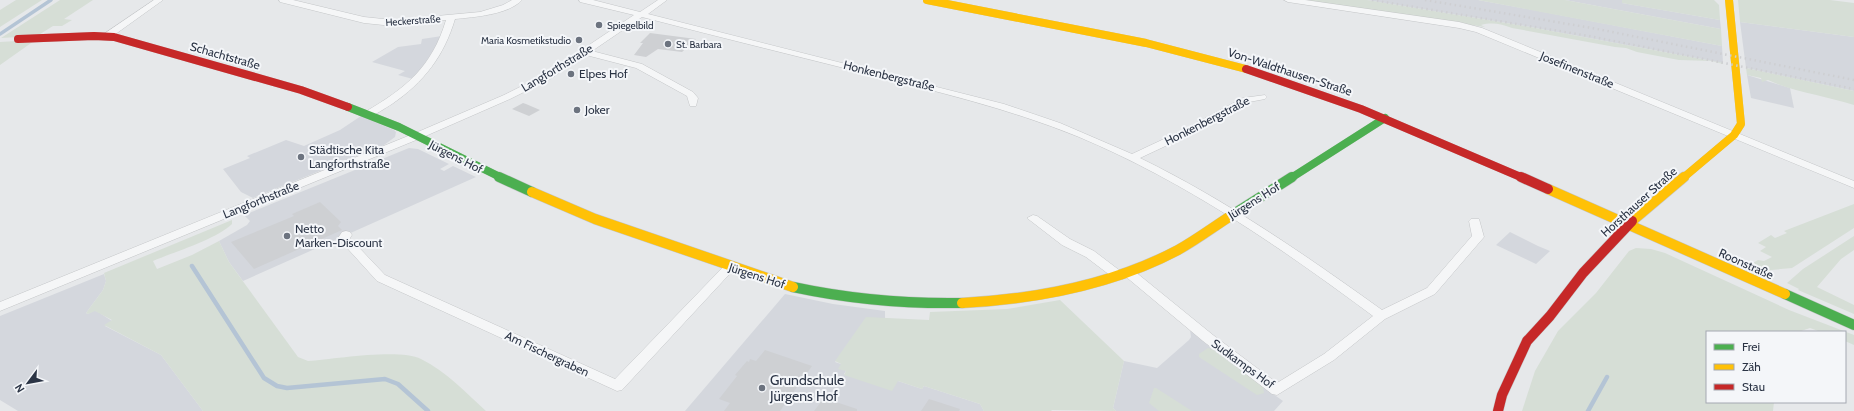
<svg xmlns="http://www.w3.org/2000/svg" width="1854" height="411" font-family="Cabin,sans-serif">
	<rect width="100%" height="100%" fill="#e6e8ea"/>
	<!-- built -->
	<path fill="#d4d7dd" d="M1367 0H1478L1528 9 1722 46 1723 63 1530 27Z
		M1565 0H1622V3L1720 20 1721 29Z
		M1740 22 1854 37V91L1746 68Z
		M442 36 435 52 413 79 398 75 405 71 372 62 398 47 421 44 422 39Z
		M1747 75 1790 88 1794 108 1751 98Z
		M361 116 394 130 396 132 395 137 384 145 253 198 241 192 223 169 250 158 247 156 286 140 304 146 340 130Z
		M409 148 418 149 449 164 440 169 444 171 453 166 476 177 243 281 229 262 219 241 247 225 250 221 244 215Z
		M1510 232 1538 246 1550 251 1536 264 1496 245Z
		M104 274 106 281 103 290 86 313 88 314 95 310 112 321 105 326 161 355 203 411H18L0 400V316Z
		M785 294 833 304 885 311V318H868L835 362 841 364 846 371 844 374 898 381 922 389 924 386 980 404 984 411H685Z
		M1190 330 1223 358 1283 401 1274 411H1116L1113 408 1124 361 1157 368 1189 340 1191 337Z"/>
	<!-- green -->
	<path fill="#d6ded6" d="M16 0H42L0 27V10Z
		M60 0H93L64 19 72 20 62 26H53L37 36 1 38Z
		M1302 0H1367L1530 27 1723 63V64L1711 61 1679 60 1637 52 1626 48 1615 47 1512 28C1502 24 1492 22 1481 25L1485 27Z
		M1478 0H1565L1721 29 1722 46Z
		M1622 0H1714L1719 5 1720 20 1633 5 1622 3Z
		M1738 0H1830L1854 3V37L1740 22Z
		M17 41H34L0 65V42Z
		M1746 68 1854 91V105C1826 96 1791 91 1768 80L1762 82 1761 78 1747 75Z
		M1854 204V228L1792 268 1771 270 1766 274 1748 266 1758 260 1764 261 1772 257 1760 251 1766 247 1758 243 1771 235 1775 238 1787 233 1784 231Z
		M232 220V224C217 239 174 252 153 261L157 269 192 255 219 241 229 262 298 357 308 361C334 359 400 348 421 359 446 371 466 393 486 411H203L161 355 104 325 112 320 95 311 88 314 86 313 103 290 106 281 104 273Z
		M1854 236V250L1841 259 1817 287 1854 305V314L1798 290 1799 289 1787 283 1803 269Z
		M1636 248 1651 249 1665 253 1789 310 1854 335V345L1845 341V332H1821L1810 328 1798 332H1707V402H1774L1773 411H1522L1535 371 1558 331 1596 293 1629 251Z
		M1060 300 1124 361 1113 408 1116 411 1052 410 1051 411H984L980 404 924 386 922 389 898 381 892 391 844 375 846 371 838 369 841 364 835 361 866 317 929 320 930 312 1007 309Z
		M1208 348 1212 349 1263 387 1264 393 1257 395 1199 357V354Z
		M1154 388H1156L1192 411H1159L1149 403Z"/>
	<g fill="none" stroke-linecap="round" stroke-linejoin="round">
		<!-- stream-far1 -->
		<path stroke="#b4c4d5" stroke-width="3.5" d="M0 34 51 0"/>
		<!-- stream -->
		<path stroke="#b4c4d5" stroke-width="4.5" d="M192 266 264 378 277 386 287 388 385 379 398 384 428 411
			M1588 411 1607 377"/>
	</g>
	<!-- building -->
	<path fill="#ced0d3" d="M650 33 696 39 682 52 658 49 646 57 634 55 643 43H640Z
		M523 103 526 104 540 110 529 116 512 109Z
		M320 202 341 222 338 226 342 230 254 269 231 242 294 216 292 214Z
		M765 350 812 366 780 411H724L730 403 719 399 737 376 735 375 747 361 749 362 750 359 756 361Z
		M824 398 857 409V411H814Z
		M929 399 960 409 959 411H921Z"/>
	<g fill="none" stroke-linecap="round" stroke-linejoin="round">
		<defs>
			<path id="street" d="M154 0H163L110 38H104V34Z
				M279 0H293L364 17 393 20 480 12 503 5 512 0H522C508 15 474 17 455 19 444 56 424 82 392 104 385 108 376 115 368 117L365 116 363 114 365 112C406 88 432 67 446 20L393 26 364 23 280 2Z
				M579 0H593L640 12 658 0H667L648 14 1004 104 1060 123 1132 154 1183 130 1243 98 1265 95 1267 97 1265 99 1249 102 1191 134 1140 158C1226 200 1304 254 1382 310L1427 288 1472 236 1469 221 1471 219H1479L1484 237 1435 294 1385 319 1334 360 1277 395 1272 394 1203 341 1125 276 1123 279H1115L1086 257 1062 245 1027 218 1033 215 1037 216 1070 239 1094 251 1123 273 1125 270H1133L1213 335 1277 383 1324 354 1373 316C1280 247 1186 182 1079 137 1008 108 934 91 860 72 788 54 715 36 642 17L592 51 642 64 693 92 698 98 696 106H690L687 96 636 68 586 55 550 79 510 99 421 138 0 311V302L413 134 504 95 544 75 634 15 580 2Z
				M1284 0H1305L1459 22 1482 28 1854 181V188L1476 32 1459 28 1288 2Z
				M346 231 350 232 352 235 350 238 385 275 615 379 726 264H734L736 267 622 390 617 391 377 281 338 238 342 232Z"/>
			<path id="fast-far1" d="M348 107 399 127 502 178
				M1291 178 1385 118"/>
			<path id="fast" d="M499 177 532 192
				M1229 217 1292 177
				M793 287C849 299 904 304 962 303
				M1785 294 1854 325"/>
			<path id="slow-far1" d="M927 0 1146 43 1246 69
				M1683 178 1734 135 1741 124 1729 0"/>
			<path id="slow" d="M1548 189 1785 294
				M532 192 595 219 793 287
				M1632 221 1684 177
				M962 303C1037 299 1112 285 1178 250 1196 240 1212 228 1229 217"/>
			<path id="jam-far1" d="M18 39 94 36 114 37 301 90 348 107
				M1246 69 1361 109 1523 178"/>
			<path id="jam" d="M1521 177 1548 189
				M1498 411 1502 395 1527 341 1550 316 1583 273 1632 221"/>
		</defs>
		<!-- street casing -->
		<use href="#street" stroke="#c4c6c8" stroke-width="1"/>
		<!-- fast-far1 casing -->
		<use href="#fast-far1" stroke="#c4c6c8" stroke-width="8"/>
		<!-- fast casing -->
		<use href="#fast" stroke="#c4c6c8" stroke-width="11"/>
		<!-- slow-far1 casing -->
		<use href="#slow-far1" stroke="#c4c6c8" stroke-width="8"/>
		<!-- slow casing -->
		<use href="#slow" stroke="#c4c6c8" stroke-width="11"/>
		<!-- jam-far1 casing -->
		<use href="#jam-far1" stroke="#c4c6c8" stroke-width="8"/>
		<!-- jam casing -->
		<use href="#jam" stroke="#c4c6c8" stroke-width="11"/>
		<!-- street -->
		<use href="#street" fill="#f5f6f7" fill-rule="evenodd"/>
		<!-- fast-far1 -->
		<use href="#fast-far1" stroke="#4caf50" stroke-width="8"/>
		<!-- fast -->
		<use href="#fast" stroke="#4caf50" stroke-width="10"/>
		<!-- slow-far1 -->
		<use href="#slow-far1" stroke="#ffc107" stroke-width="8"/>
		<!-- slow -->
		<use href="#slow" stroke="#ffc107" stroke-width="10"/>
		<!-- jam-far1 -->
		<use href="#jam-far1" stroke="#c62828" stroke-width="8"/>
		<!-- jam -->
		<use href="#jam" stroke="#c62828" stroke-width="10"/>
		<!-- rail -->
		<path stroke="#cecfd2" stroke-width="2.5" stroke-dasharray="1.5 3.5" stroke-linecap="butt" d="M1372 0 1589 36 1854 89
			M1425 0 1592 28 1854 80"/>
	</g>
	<!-- markers -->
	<g fill="#6c737f" stroke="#f4f6f9" stroke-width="1.5">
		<circle cx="599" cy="25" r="4"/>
		<circle cx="579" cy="40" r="4"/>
		<circle cx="668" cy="44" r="4"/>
		<circle cx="571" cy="74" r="4"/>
		<circle cx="577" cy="110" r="4"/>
		<circle cx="301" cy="157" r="4"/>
		<circle cx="287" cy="236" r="4"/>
		<circle cx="762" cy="388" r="4"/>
	</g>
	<g text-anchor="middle" stroke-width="4" stroke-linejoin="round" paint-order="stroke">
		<!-- far-street labels -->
		<g font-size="10" fill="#2b3445" stroke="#f4f6f9">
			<text transform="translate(413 20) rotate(-4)" y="4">Heckerstraße</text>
		</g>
		<!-- far-poi labels -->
		<g font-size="10" fill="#2b3445" stroke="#f4f6f9" text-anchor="start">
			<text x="607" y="29">Spiegelbild</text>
			<text x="571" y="44" text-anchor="end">Maria Kosmetikstudio</text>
			<text x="676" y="48">St. Barbara</text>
		</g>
		<!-- street labels -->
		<g font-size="12" fill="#2b3445" stroke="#f4f6f9">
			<text transform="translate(225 56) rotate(16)" y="4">Schachtstraße</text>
			<text transform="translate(557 68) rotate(-31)" y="4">Langforthstraße</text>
			<text transform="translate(1577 70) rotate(22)" y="4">Josefinenstraße</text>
			<text transform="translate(1290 72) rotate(18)" y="4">Von-Waldthausen-Straße</text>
			<text transform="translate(889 76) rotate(14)" y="4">Honkenbergstraße</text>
			<text transform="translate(1207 121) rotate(-27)" y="4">Honkenbergstraße</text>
			<text transform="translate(456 157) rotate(27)" y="4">Jürgens Hof</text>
			<text transform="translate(261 200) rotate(-22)" y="4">Langforthstraße</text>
			<text transform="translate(1254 201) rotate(-32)" y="4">Jürgens Hof</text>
			<text transform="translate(1639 202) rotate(-42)" y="4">Horsthauser Straße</text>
			<text transform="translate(1746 264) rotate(24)" y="4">Roonstraße</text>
			<text transform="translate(757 276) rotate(18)" y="4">Jürgens Hof</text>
			<text transform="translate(547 354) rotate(25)" y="4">Am Fischergraben</text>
			<text transform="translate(1243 364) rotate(36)" y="4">Sudkamps Hof</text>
		</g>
		<!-- poi labels -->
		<g font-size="12" fill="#2b3445" stroke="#f4f6f9" text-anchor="start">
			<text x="579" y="78">Elpes Hof</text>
			<text x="585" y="114">Joker</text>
			<text x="309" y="154">Städtische Kita<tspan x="309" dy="14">Langforthstraße</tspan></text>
			<text x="295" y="233">Netto<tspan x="295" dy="14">Marken-Discount</tspan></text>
		</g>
		<!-- near-poi labels -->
		<g font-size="14" fill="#2b3445" stroke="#f4f6f9" text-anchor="start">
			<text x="770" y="385">Grundschule<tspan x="770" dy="16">Jürgens Hof</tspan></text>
		</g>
	</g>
	<!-- legend -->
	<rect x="1706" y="331" width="140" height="72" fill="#f4f6f9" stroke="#a4a8b1"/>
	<rect x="1714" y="344" width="20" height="6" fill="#4caf50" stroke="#a4a8b1"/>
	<text x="1742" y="351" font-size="12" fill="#2b3445">Frei</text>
	<rect x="1714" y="364" width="20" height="6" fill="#ffc107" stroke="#a4a8b1"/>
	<text x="1742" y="371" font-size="12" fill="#2b3445">Zäh</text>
	<rect x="1714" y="384" width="20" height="6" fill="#c62828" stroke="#a4a8b1"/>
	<text x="1742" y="391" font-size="12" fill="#2b3445">Stau</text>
	<!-- north arrow -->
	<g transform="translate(28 383) rotate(238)" stroke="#f4f6f9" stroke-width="3" paint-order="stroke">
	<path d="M0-3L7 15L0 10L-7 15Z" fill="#2b3445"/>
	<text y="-6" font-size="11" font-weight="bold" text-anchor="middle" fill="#2b3445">N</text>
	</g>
</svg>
